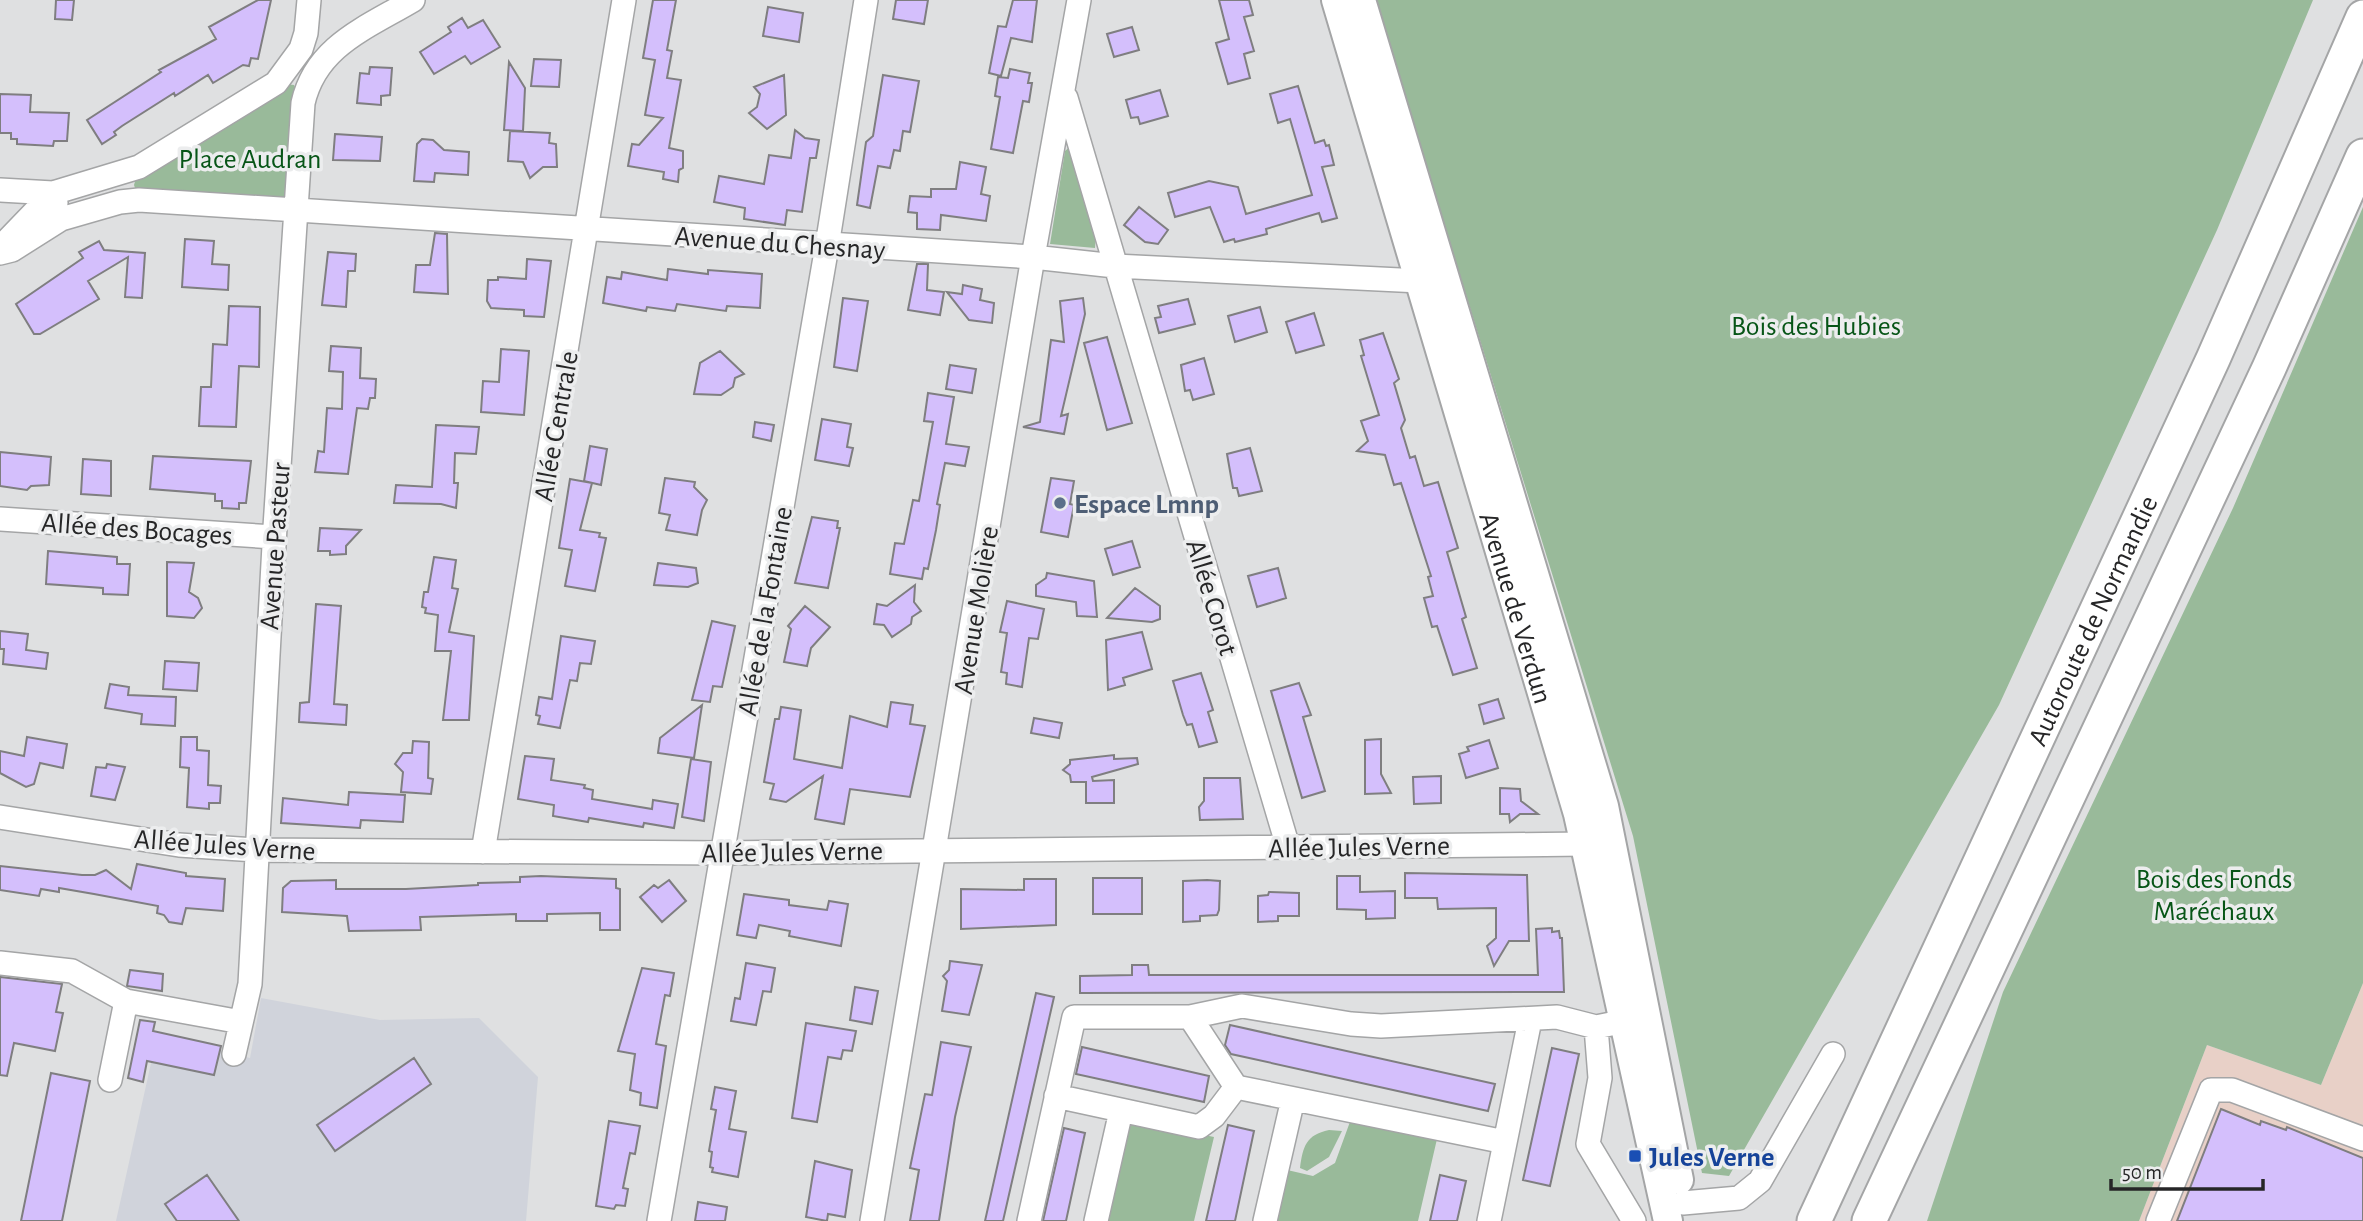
<svg xmlns="http://www.w3.org/2000/svg" width="2363" height="1221" font-family="'Alegreya Sans',sans-serif">
	<rect width="100%" height="100%" fill="#dfe0e1"/>
	<!-- built -->
	<path fill="#d0d3db" d="M261 998 380 1020 479 1018 538 1077 526 1221H116L157 1036 250 1058Z"/>
	<!-- industrial -->
	<path fill="#e8d0c7" d="M2363 983V1221H2139L2207 1045 2321 1085Z"/>
	<!-- green -->
	<path fill="#99ba9a" d="M1375 0H2313L2217 230 1999 705 1729 1176 1702 1173 1633 836Z
		M276 83 294 85 303 103 298 212 139 200 134 185 139 167Z
		M1073 144 1096 233 1095 248 1050 244 1065 151Z
		M2363 207V983L2321 1085 2207 1045 2139 1221H1927L2003 992 2233 508Z
		M1127 1119 1214 1137 1194 1221H1103Z
		M1351 1119 1437 1139 1418 1221H1273L1283 1169 1313 1176 1335 1163Z
		M1329 1130 1342 1131 1329 1157 1307 1171 1300 1168C1303 1146 1306 1135 1329 1130Z"/>
	<!-- building -->
	<path fill="#d4bffc" stroke="#7f7e80" stroke-width="2" d="M56 0H74L72 20 55 19Z
		M258 0H271L258 59 251 58 249 66 243 65 213 83 208 75 175 96 174 93 122 126 114 132 116 135 102 144 87 120 161 72 159 70 216 39 209 27Z
		M653 0H676L667 50 672 51 667 78 681 80 669 148 683 151V168L679 170 678 182 663 179 664 172 628 166 632 144 639 145 663 118 645 115 655 60 643 58Z
		M896 0H928L924 24 893 19Z
		M1013 0H1037L1032 42 1011 38 1001 76 989 73 998 26 1006 27Z
		M1219 0H1249L1253 15 1244 17 1254 51 1244 54 1250 78 1228 84 1216 43 1229 39Z
		M768 7 803 13 799 42 763 36Z
		M462 18 468 28 483 20 500 47 471 64 465 56 434 74 420 52 451 32 448 27Z
		M1132 27 1139 50 1114 57 1107 34Z
		M534 59 561 60 559 87 531 86Z
		M509 62 525 88 523 131 504 130Z
		M370 67 392 68 390 95 381 96V105L357 103 360 73 369 74Z
		M1010 69 1030 73 1028 83H1032L1029 102 1023 101 1013 153 991 149 1000 97 995 96 998 77 1008 78Z
		M784 75 786 115 767 129 749 113 757 107 760 94 754 87Z
		M883 75 919 81 910 132 903 131 900 151 894 150 890 168 878 166 870 208 857 205 866 142 873 136Z
		M1298 86 1315 143 1324 140 1326 146 1329 145 1334 165 1322 167 1337 218 1322 222 1319 213 1266 229 1267 234 1235 242 1234 239 1224 242 1210 207 1175 217 1168 193 1209 181 1238 187 1246 214 1312 195 1290 119 1278 123 1270 94Z
		M1160 90 1168 116 1140 124 1138 117 1131 118 1126 100Z
		M0 94 31 95 30 112 69 113 67 141H54L53 146 17 144V139H11V133H0Z
		M795 130 805 138 819 140 816 158H810L802 212 787 210 785 225 744 219 745 208 714 202 719 176 764 184 769 155 791 158Z
		M510 131 550 133 549 143 556 144 557 167H543L530 178 523 162 508 161Z
		M335 134 382 137 380 161 333 160Z
		M422 139 433 140 444 150 469 152 468 175 435 173 434 182 414 181 417 144Z
		M960 162 986 167 981 194 990 196 986 221 941 215 940 230 917 229V213L908 212 910 196 931 197V189H956Z
		M1139 207 1168 230 1158 244 1145 242 1124 225Z
		M435 233 447 234 448 294 414 292 416 265H430Z
		M185 239 214 241 212 264 229 265 228 290 182 287Z
		M99 241 104 250 145 253 142 298 125 297 128 257 88 281 99 299 40 334H34L16 304 83 258 79 252Z
		M328 252 356 254 355 271H348L346 307 322 305Z
		M527 259 551 261 544 317 524 316V310L491 308 487 301 488 280H498V277L526 279Z
		M917 264H928L927 290 944 292 940 315 908 310Z
		M668 269 708 274V270L762 274 760 308 727 306 726 311 677 304 675 311 647 307 646 311 603 303 607 277 621 279 622 272 667 280Z
		M963 285 982 289 980 300 994 303 992 323 969 320 947 292 962 294Z
		M843 298 868 301 857 371 834 367Z
		M1083 298 1085 314 1061 416 1068 414 1064 434 1023 427 1040 422 1051 340 1064 342 1060 301Z
		M1188 299 1195 324 1159 333 1155 318 1161 317 1158 306Z
		M229 306 260 307 259 367 239 366 236 427 199 426 201 387H211L213 344 227 345Z
		M1260 307 1267 332 1235 342 1228 316Z
		M1314 313 1324 345 1296 353 1286 322Z
		M1383 333 1399 379 1394 383 1405 420 1401 428 1410 458 1415 456 1424 486 1438 482 1458 548 1447 552 1466 617 1462 619 1477 668 1453 675 1437 626 1432 627 1424 598 1433 596 1428 577 1431 576 1401 483 1394 485 1385 455 1357 451 1368 441 1361 421 1379 415 1361 356 1364 355 1360 340Z
		M1107 337 1132 423 1107 430 1084 343Z
		M331 346 361 348 360 378 376 379 375 398H370L368 409 357 408 348 474 315 472 318 451 324 452 327 408 342 409 343 372 329 371Z
		M501 349 529 351 524 415 481 412 483 381 499 382Z
		M720 351 744 374 735 378 733 387 721 395 694 394 700 363Z
		M1204 358 1214 394 1193 400 1190 390 1185 391 1181 365Z
		M950 365 976 369 972 393 946 389Z
		M928 393 954 397 946 444 969 447 965 466 945 463 937 504 940 505 936 530 928 569 924 568 922 579 890 574 895 543 904 544 913 500 919 501 933 422 924 421Z
		M822 419 851 424 847 447 853 448 849 466 815 460Z
		M755 422 774 425 771 441 753 437Z
		M436 425 479 427 476 454 455 453 454 483H458L456 508 441 504 394 503 396 485 432 487Z
		M590 446 607 449 601 485 584 481Z
		M1250 448 1262 491 1239 496 1237 488H1233L1227 454Z
		M0 452 51 457 49 485 31 486 27 490 0 486Z
		M153 456 251 461 246 503H239V509L222 508V501H215V494L150 489Z
		M83 459 111 461V496L81 494Z
		M665 478 695 482 694 487 707 500 702 510 697 535 666 530 670 515 659 513Z
		M1051 478 1074 481 1070 504 1074 505 1068 537 1041 532Z
		M570 479 592 483 580 530 600 533 599 537 606 538 595 591 565 586 572 550 559 548Z
		M812 517 838 521 837 528H840L828 588 795 583Z
		M320 528 361 530 346 546V554L330 555V551H318Z
		M1132 541 1140 567 1113 575 1105 549Z
		M48 551 117 557V564H130L128 595 103 594V588L46 584Z
		M434 557 456 560 452 588 458 589 449 632 474 636 469 720H443L451 651H435L438 615 425 613 426 608 422 607 424 592H428Z
		M167 562 194 563 189 592 198 598 202 608 194 618 167 616Z
		M658 563 696 568 698 583 688 587 654 585Z
		M1278 568 1286 598 1257 607 1248 576Z
		M1047 573 1094 581 1097 617 1077 616 1076 602 1036 596V585L1046 578Z
		M915 585 914 602 921 611 912 617 911 624 892 637 884 625 874 624 877 604 887 606Z
		M1135 588 1160 606V619L1152 622 1107 618Z
		M1007 601 1044 609 1038 639 1029 638 1022 687 1006 684 1007 673 1001 672 1007 633 1000 632Z
		M316 604 341 606 334 704 347 705 346 725 299 722 300 703 309 702Z
		M805 606 830 627 811 648 807 666 784 662 791 629 788 626Z
		M712 621 735 626 722 687 713 686 710 702 692 700Z
		M0 631 28 634 26 650 48 653 46 669 3 664 4 649H0Z
		M1142 632 1152 669 1123 678 1125 685 1108 690 1106 640Z
		M561 636 595 641 591 664 580 663 577 681 570 680 560 728 538 724 540 716 536 715 539 697 552 699Z
		M165 661 199 663 197 691 163 689Z
		M1201 673 1213 710 1208 712 1217 742 1199 747 1192 724 1187 725 1183 715 1173 681Z
		M1299 683 1311 715 1303 717 1325 791 1302 798 1271 691Z
		M110 684 129 687 128 695 176 697 175 726 141 724 142 714 105 708Z
		M1498 699 1504 718 1484 724 1479 705Z
		M891 702 913 705 910 724 925 726 910 797 850 789 844 824 815 819 823 776 786 802 770 799 774 784 764 782 775 719H779L781 707 801 710 794 759 842 768 850 716 887 727Z
		M702 705 694 758 658 753 660 738Z
		M1034 718 1062 723 1059 738 1031 733Z
		M27 737 67 744 63 768 40 763 34 784 26 787 0 773V751L24 756Z
		M181 737H197V750L209 751 208 785 221 786 220 803H209V809L187 807 189 768 180 767Z
		M1381 739V774L1391 793 1365 794V740Z
		M1489 740 1498 768 1466 778 1459 754 1469 751 1467 747Z
		M413 741 429 742 428 778 433 779 431 794 401 792 403 772 395 764 403 753H412Z
		M1114 755V759L1137 758 1138 764 1092 777 1093 781 1114 780V803H1086V782H1071L1070 775 1063 770 1070 764V760Z
		M525 756 554 759 551 780 585 785 584 788 593 790 592 799 652 809 653 800 678 804 674 828 644 823 643 827 589 818 588 822 553 816 554 805 518 799Z
		M691 759 711 762 704 821 682 817Z
		M107 764 125 767 115 800 91 796 96 767 106 768Z
		M1441 776V803L1414 804 1413 777Z
		M1204 778H1240L1243 819 1200 820 1199 807 1204 801Z
		M1500 788 1520 789 1521 801 1538 814H1520L1510 822 1509 814H1500Z
		M349 792 405 795 403 822 361 820 360 828 281 823 283 798 348 805Z
		M137 864 186 873V876L225 879 223 911 186 908 182 924 169 922 164 915 157 913 158 906 94 894 59 888V892L41 889 39 896 0 890V866L82 875H95L106 870 131 889Z
		M1405 873 1527 875 1529 941H1509L1494 966 1487 946 1496 938V908L1438 909 1437 898H1405Z
		M541 876 616 879V888L620 889V930H600V913L547 914V921H516V914L420 917 421 930 349 931 347 916 282 912 283 888 291 881 336 880V889H406L478 885V883L520 882V877Z
		M1337 876H1360V892L1395 891V918L1366 919V910L1337 909Z
		M1093 878H1142V914H1093Z
		M1024 879H1056V925L961 929V889L1024 890Z
		M669 880 686 901 662 922 640 897 654 885 658 888Z
		M1207 880 1220 881 1219 910 1217 915 1200 916V921L1183 922V881Z
		M1269 892 1299 893V916H1278V921L1258 922V896L1268 895Z
		M744 894 789 900V905L827 910 829 901 848 904 841 946 789 936 790 931 759 925 756 938 737 935Z
		M1552 928V932L1559 931 1560 938H1562L1564 992 1080 993V976L1132 975V965H1148L1149 975H1538L1536 929Z
		M950 961 982 965 969 1015 942 1011 947 981 943 976 949 970Z
		M746 963 775 968 771 992 763 991 756 1025 731 1021 735 998 740 999Z
		M642 968 674 973 670 996 665 995 656 1044 666 1046 657 1108 640 1105 641 1093 630 1090 635 1054 618 1051Z
		M130 970 163 974 162 991 127 986Z
		M0 977 62 984 56 1012 63 1013 55 1051 14 1043 7 1076 0 1075Z
		M855 987 878 991 872 1024 850 1020Z
		M1036 993 1054 997 1003 1221H985Z
		M140 1020 155 1022 153 1031 221 1046 214 1075 147 1061 143 1082 128 1078Z
		M806 1023 856 1031 852 1051 843 1050 841 1059 828 1057 817 1122 792 1118Z
		M1230 1025 1495 1084 1488 1111 1231 1054 1225 1045Z
		M941 1042 971 1047 955 1117 939 1221H910L919 1170 910 1168 925 1094 932 1095Z
		M1082 1047 1209 1076 1204 1102 1076 1074Z
		M1552 1048 1579 1054 1550 1186 1523 1180Z
		M414 1058 431 1084 335 1151 317 1125Z
		M51 1073 90 1081 62 1221H21Z
		M715 1087 736 1091 729 1129 746 1132 738 1177 712 1172 713 1168 710 1167 712 1152 709 1151 716 1110 711 1109Z
		M2221 1109 2260 1125 2261 1121 2286 1130 2287 1127 2363 1158V1221H2177Z
		M609 1121 640 1126 635 1154 630 1153 623 1188 628 1189 625 1206 616 1205 614 1209 596 1206Z
		M1228 1125 1254 1131 1235 1221H1206Z
		M1064 1128 1085 1133 1077 1170 1066 1221H1043Z
		M815 1161 852 1170 845 1217 828 1214 827 1221 806 1217Z
		M207 1175 239 1221H177L165 1204Z
		M1440 1175 1466 1181 1457 1221H1430Z
		M698 1202 727 1207 725 1221H695Z"/>
	<g fill="none" stroke-linecap="round" stroke-linejoin="round">
		<defs>
			<path id="minor" d="M1066 98 1288 847
				M0 190 53 193 56 203
				M2 246 53 193 139 167 276 83 301 49 306 33 309 0
				M0 253 12 250 61 219 120 202 139 200 1033 257 1115 266 1420 281
				M0 519 274 537
				M0 817 179 845 256 850 722 853 1586 844
				M483 852 624 0
				M0 963 72 971 126 1001 110 1080
				M126 1001 241 1022
				M1190 1017 1236 1087
				M1596 1027 1600 1078 1588 1144 1634 1221
				M234 1054 250 984 275 527 303 103C316 46 366 28 413 0
				M1056 1096 1199 1127 1214 1116 1236 1087 1505 1142
				M1683 1203 1739 1198 1760 1181 1833 1054
				M659 1221 827 246 866 0
				M872 1221 1033 257 1079 0
				M1029 1221 1074 1017H1190L1242 1006 1351 1024 1381 1026 1557 1017 1596 1027 1626 1021
				M1096 1221 1121 1111
				M1265 1221 1293 1099
				M1489 1221 1530 1020
				M2158 1221 2211 1090H2232L2363 1139"/>
			<g id="major">
				<path id="s1" d="M1336 0 1578 814 1668 1221"/>
				<path d="M1361 0 1604 806 1679 1180"/>
			</g>
			<g id="highway">
				<path id="s2" d="M1814 1221 2213 359 2363 17"/>
				<path d="M1869 1221 2269 368 2363 156"/>
			</g>
		</defs>
		<!-- minor casing -->
		<use href="#minor" stroke="#a4a5a6" stroke-width="26"/>
		<!-- major casing -->
		<use href="#major" stroke="#a4a5a6" stroke-width="32"/>
		<!-- highway casing -->
		<use href="#highway" stroke="#a4a5a6" stroke-width="37"/>
		<!-- minor -->
		<use href="#minor" stroke="#fff" stroke-width="23"/>
		<!-- major -->
		<use href="#major" stroke="#fff" stroke-width="28"/>
		<!-- highway -->
		<use href="#highway" stroke="#fff" stroke-width="33"/>
	</g>
	<!-- markers -->
	<circle fill="#5c6f8a" stroke="#ecedee" stroke-width="2.5" cx="1060" cy="503" r="7"/>
	<rect fill="#1a4fb4" stroke="#ecedee" stroke-width="2.5" x="1628" y="1149" width="14" height="14" rx="3.5"/>
	<g text-anchor="middle" stroke-width="7" stroke-linejoin="round" paint-order="stroke">
		<!-- park labels -->
		<g font-size="28" fill="#075517" stroke="#ecedee">
			<text x="250" y="168">Place Audran</text>
			<text x="1816" y="335">Bois des Hubies</text>
			<text x="2214" y="888">Bois des Fonds<tspan x="2214" dy="32">Maréchaux</tspan></text>
		</g>
		<!-- street labels -->
		<g font-size="28" fill="#262627" stroke="#ecedee">
			<text transform="translate(780 242) rotate(4)" y="10">Avenue du Chesnay</text>
			<text transform="translate(555 426) rotate(-80)" y="10">Allée Centrale</text>
			<text transform="translate(137 528) rotate(4)" y="10">Allée des Bocages</text>
			<text transform="translate(274 546) rotate(-86)" y="10">Avenue Pasteur</text>
			<text transform="translate(1213 597) rotate(73)" y="10">Allée Corot</text>
			<text dy="10" stroke="none"><textPath href="#s1" startOffset="634">Avenue de Verdun</textPath></text>
			<text transform="translate(975 610) rotate(-81)" y="10">Avenue Molière</text>
			<text transform="translate(764 611) rotate(-80)" y="10">Allée de la Fontaine</text>
			<text dy="10" stroke="none"><textPath href="#s2" startOffset="662">Autoroute de Normandie</textPath></text>
			<text transform="translate(225 844) rotate(4)" y="10">Allée Jules Verne</text>
			<text transform="translate(1359 846) rotate(-1)" y="10">Allée Jules Verne</text>
			<text transform="translate(792 851) rotate(-1)" y="10">Allée Jules Verne</text>
		</g>
		<!-- service labels -->
		<g font-size="28" font-weight="bold" fill="#4e5e75" stroke="#ecedee" text-anchor="start">
			<text x="1074" y="513">Espace Lmnp</text>
		</g>
		<!-- transit labels -->
		<g font-size="28" font-weight="bold" fill="#164399" stroke="#ecedee" text-anchor="start">
			<text x="1649" y="1166">Jules Verne</text>
		</g>
	</g>
	<!-- scale -->
	<path d="M2111 1179v10h152v-10" fill="none" stroke="#262627" stroke-width="3.5"/>
	<text x="2122" y="1179" font-size="21" fill="#262627" stroke="#ecedee" stroke-width="5" paint-order="stroke">50 m</text>
</svg>
